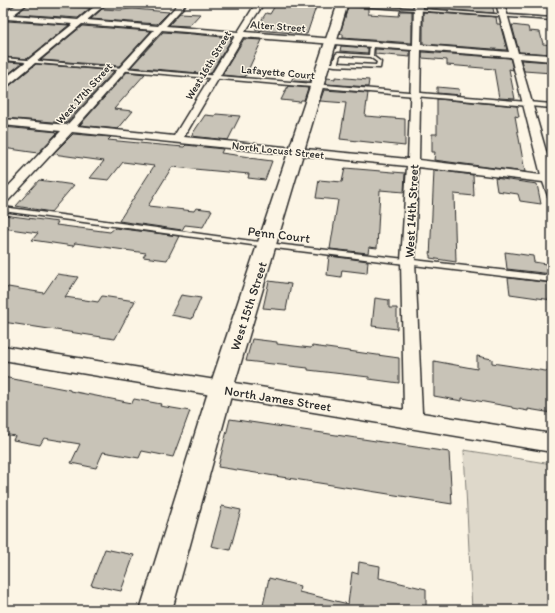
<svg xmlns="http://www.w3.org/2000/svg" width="555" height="613" font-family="Itim,sans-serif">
	<rect width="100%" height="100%" fill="#fcf5e5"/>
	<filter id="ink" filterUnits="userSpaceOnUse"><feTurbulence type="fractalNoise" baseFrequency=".025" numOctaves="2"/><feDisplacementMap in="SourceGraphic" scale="8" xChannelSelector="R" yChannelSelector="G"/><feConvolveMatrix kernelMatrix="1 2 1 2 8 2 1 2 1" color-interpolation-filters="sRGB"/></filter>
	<g filter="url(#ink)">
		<!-- green -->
		<path fill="#ded8ca" stroke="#84827a" d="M464 450 552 464V610H472Z"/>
		<!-- building -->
		<path fill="#c8c3b7" stroke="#2b2b2b" d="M29 3H46L44 5 90 8 78 18 17 14Z
			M423 3H492L494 13 423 8Z
			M276 4 316 7 307 34 255 30 266 13 270 14Z
			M348 7 368 8V14L399 16 400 11H412V43L343 38V34H340Z
			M102 9 120 10 133 9 169 12 157 24 91 19Z
			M423 12 496 17 497 24H500L507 50 423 44Z
			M180 13 200 14 189 26 169 25Z
			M7 21 69 25 27 59 3 57V21Z
			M512 25 528 27 529 31 540 32 543 44 552 45V54L519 52Z
			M82 26 151 31 119 66 41 60Z
			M163 32 193 34 232 38 210 74 131 67Z
			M244 39 262 40 245 77 222 75Z
			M341 46 368 48V53L340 51Z
			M375 49 410 51V57L375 54Z
			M422 52 510 58 513 70 509 69 515 99 499 98 494 69 447 65V60L422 58Z
			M521 60 552 62V73L524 71Z
			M8 62 22 63 3 78V66Z
			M36 64 114 71 66 123 3 118V89L7 88Z
			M127 72 145 74 114 109 133 111 118 129 80 125Z
			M295 74 312 76 310 82 291 81Z
			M335 77 369 80 368 87 326 84 327 78 335 79Z
			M288 86 308 88 304 100H301L300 102 281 100Z
			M437 87 459 89 460 95 437 93Z
			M324 90 368 93 365 116 405 119V146L340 139 346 103 320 101Z
			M437 99 517 106 519 117 515 116 525 172 434 160 435 152H432V134H437Z
			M216 114 240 116 228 140 191 136 205 115 215 116Z
			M3 127 58 132 38 153 3 148Z
			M73 134 111 137 108 140 149 144 184 147 186 145 223 149 221 153 250 157 249 158 272 161 265 180 248 178 249 174 172 167 148 206 194 211 196 208 212 210 203 227 185 225 182 230 119 221 154 166 123 162 109 180 90 178 104 161 53 154Z
			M345 168 405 173 404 192 380 190 377 248 369 247 368 253 330 249 338 200 316 198 319 180 342 182Z
			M434 170 473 175 474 196 454 194 456 262 430 258Z
			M495 178 537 184 541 204 520 201 518 194 497 191Z
			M39 180 74 185 51 212 16 206Z
			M4 215 58 222 56 225 110 232 115 228 179 236 167 260 143 257 146 253 75 243 73 246 32 240 38 233 3 228Z
			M505 252 533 256 534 262 552 265V274L507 269Z
			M329 256 368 261 367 273 342 270 341 277 327 275Z
			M57 274 78 277 65 297 98 302 102 296 135 301 115 339 3 322V293L8 287 44 293Z
			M508 278 552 283V300L510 294Z
			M269 281 291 284 286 310 263 308Z
			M181 295 201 298 192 319 171 315Z
			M375 298 389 300V308H397V329L372 326Z
			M252 339 277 342V344L311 348 312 346 399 358V383L369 379V377L308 370V368L246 361Z
			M477 356 492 359V363L552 372V413L528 409V411L512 408V407L462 398V401L434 396V361L477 369Z
			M3 377 70 390V391L96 396 132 403 134 399 161 404 160 406 190 411 173 457 142 451 139 458 103 452 96 468 71 463 80 444 44 438 40 445 13 440 15 436 3 434Z
			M230 419 449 452 452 504 218 467Z
			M222 506 241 510 230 550 211 546Z
			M105 549 134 555 121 591 91 585Z
			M359 562 380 566 379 578 426 589V610H262L269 578 300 586 299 592 348 604 352 572 358 574Z"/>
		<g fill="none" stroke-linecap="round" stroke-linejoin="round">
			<defs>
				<path id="service" d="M316 3H334L552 18V20Z
					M372 43 374 44 373 56 381 62 380 68 335 66 323 64 325 63H333L336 54 338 53 369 55 370 44ZM340 55 370 57 377 62 376 65 338 63Z
					M3 58 552 104V108L3 60Z
					M3 207 267 243 552 276V282L267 247 3 211Z"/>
				<path id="minor" d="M19 3H28L13 15 78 20 99 3H107L87 20 158 26 179 3H187L166 26 238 32 256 3H264L245 32 413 45 414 3H422L421 45 509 52 496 3H504L518 53 552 55V61L519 58 552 172V197L548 196 543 182 418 167 415 261 422 413 552 434V452L3 360V346L404 410 401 261 407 166 72 132 7 202 3 203V192L61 131 3 125V119L67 125 154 30 82 24 6 87 3 88V80L73 24 7 19 3 20V14ZM162 30 235 36 174 136 77 126ZM243 37 412 50 408 159 184 137ZM421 50 511 57 541 175 419 160Z"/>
				<path id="secondary" d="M338 3H348L233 389 172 610H140L209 389Z"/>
			</defs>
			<!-- service casing -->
			<use href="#service" stroke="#2b2b2b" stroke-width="3"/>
			<!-- minor casing -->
			<use href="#minor" stroke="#2b2b2b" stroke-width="3"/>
			<!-- secondary casing -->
			<use href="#secondary" stroke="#2b2b2b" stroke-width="3"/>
			<!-- service -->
			<use href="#service" fill="#fcf5e5" fill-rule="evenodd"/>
			<!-- minor -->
			<use href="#minor" fill="#fcf5e5" fill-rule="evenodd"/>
			<!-- secondary -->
			<use href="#secondary" fill="#fcf5e5" fill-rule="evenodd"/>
		</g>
	</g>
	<g text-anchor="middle" stroke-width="3" stroke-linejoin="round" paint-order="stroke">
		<!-- far-street labels -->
		<g font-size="11" fill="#2b2b2b" stroke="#fcf5e5">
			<text transform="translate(278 26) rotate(4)" y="4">Alter Street</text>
			<text transform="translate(208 65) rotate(-59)" y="4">West 16th Street</text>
			<text transform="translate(278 72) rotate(5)" y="4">Lafayette Court</text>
			<text transform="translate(84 93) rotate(-48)" y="4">West 17th Street</text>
			<text transform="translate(278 150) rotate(6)" y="4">North Locust Street</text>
		</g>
		<!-- street labels -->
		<g font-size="13" fill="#2b2b2b" stroke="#fcf5e5">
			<text transform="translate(411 211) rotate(-87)" y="5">West 14th Street</text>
			<text transform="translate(279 234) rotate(7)" y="5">Penn Court</text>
			<text transform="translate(248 306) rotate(-72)" y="5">West 15th Street</text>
			<text transform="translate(278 398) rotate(9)" y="5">North James Street</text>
		</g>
	</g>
	<!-- margin -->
	<rect width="555" height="613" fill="none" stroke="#fcf5e5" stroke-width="16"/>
	<rect x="8" y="8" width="539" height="597" fill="none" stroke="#2b2b2b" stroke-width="1.5" filter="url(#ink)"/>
</svg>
